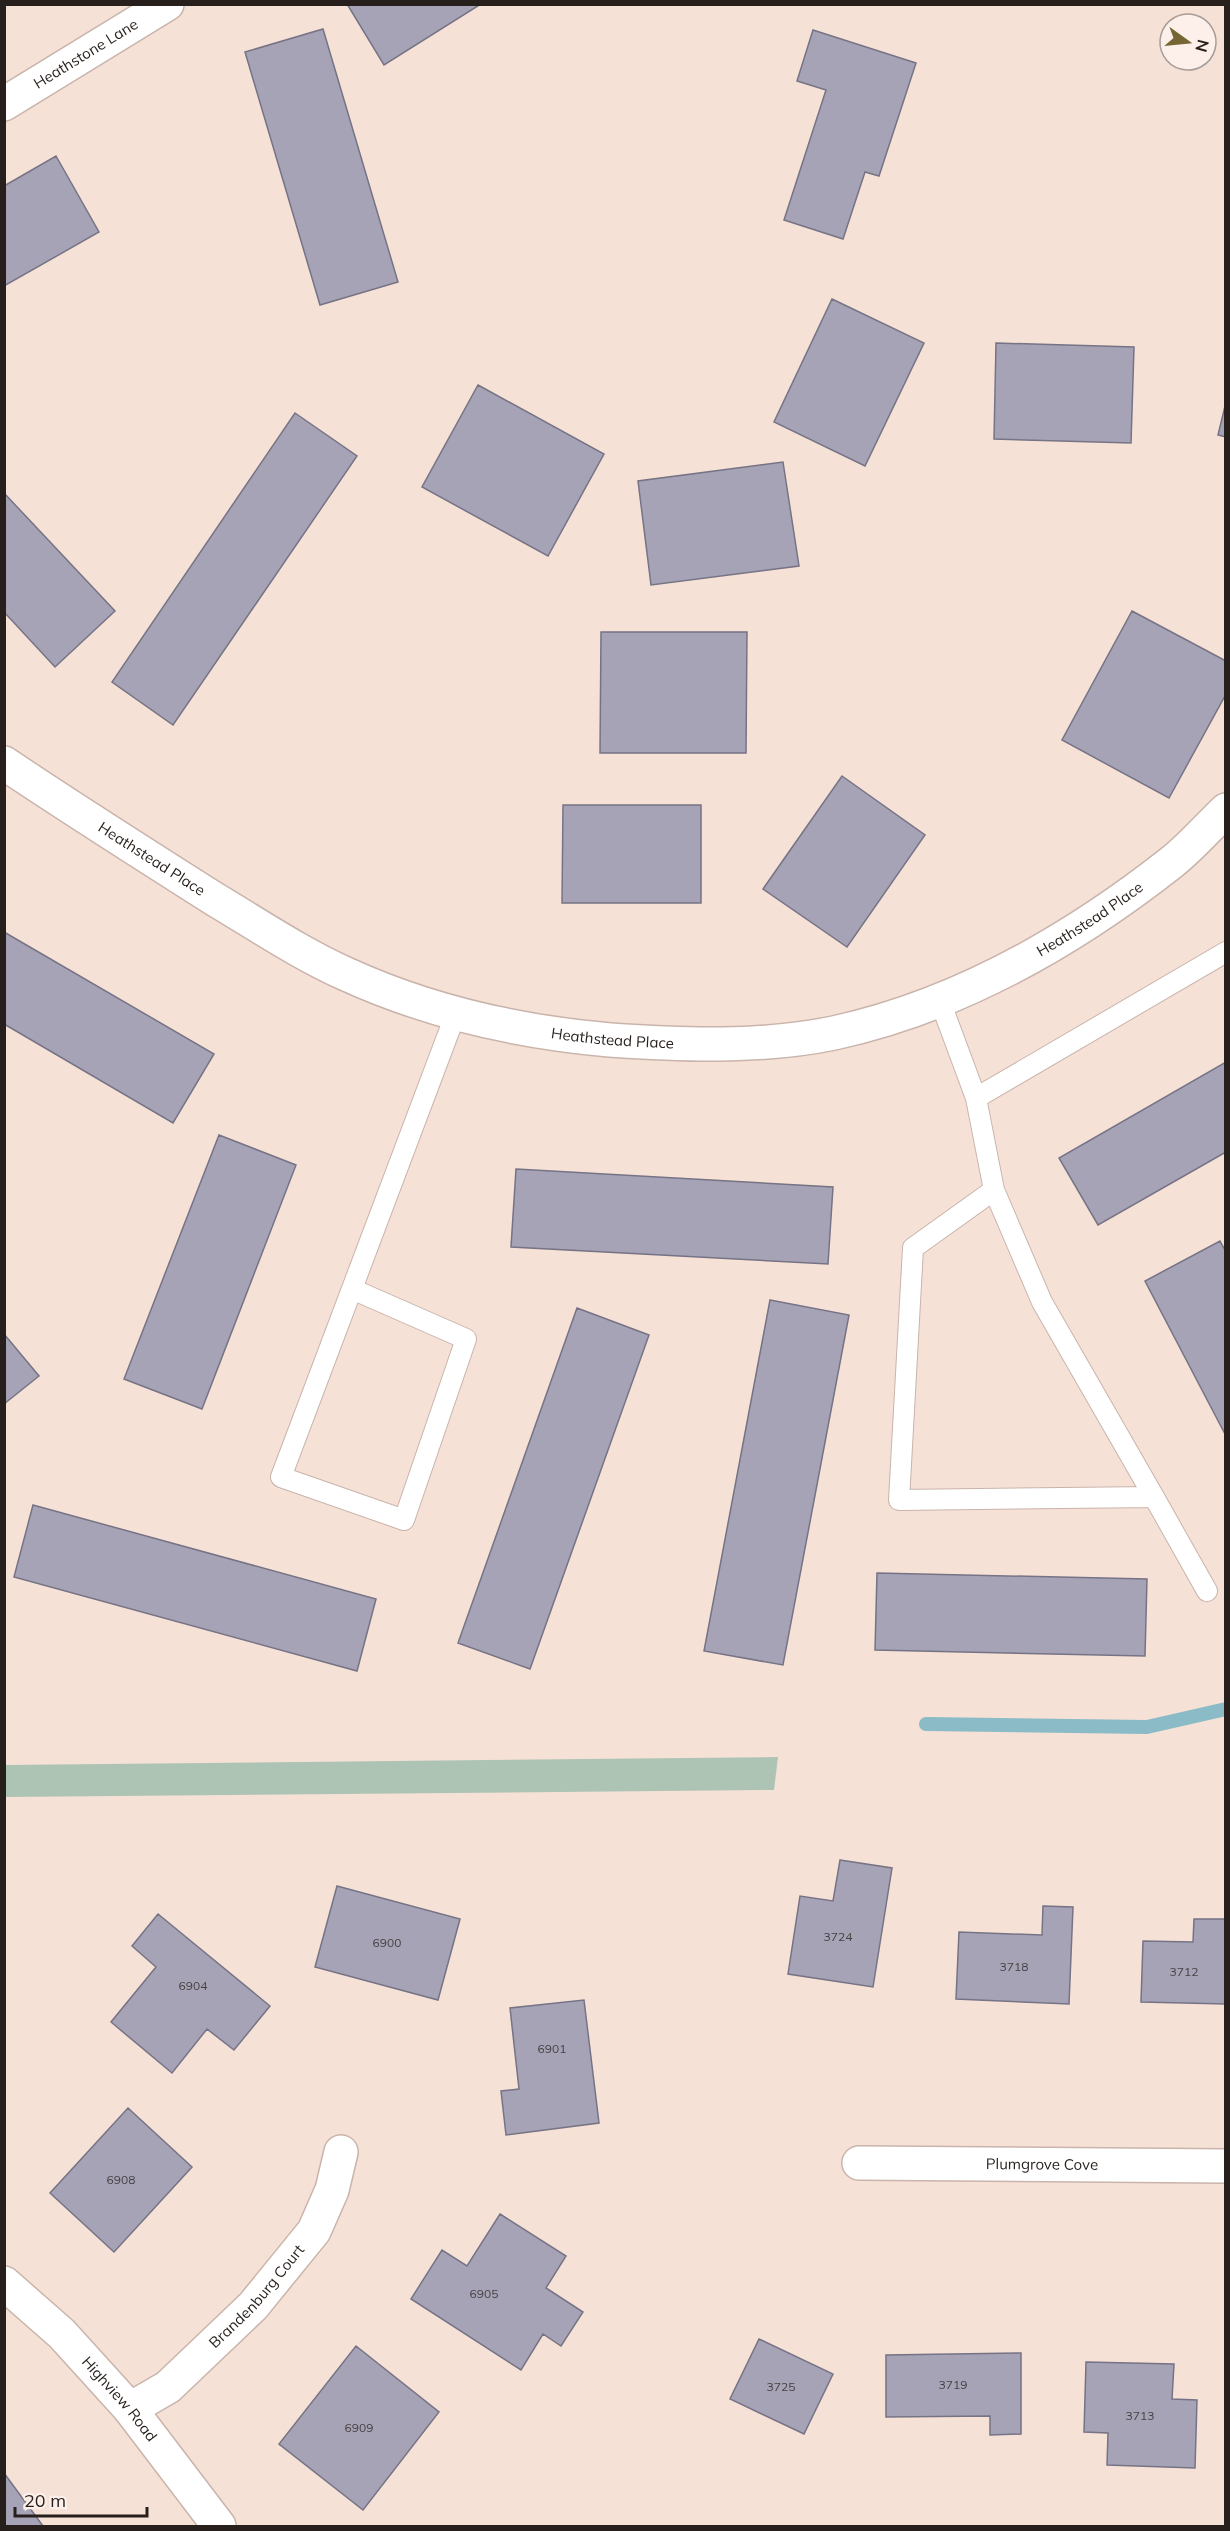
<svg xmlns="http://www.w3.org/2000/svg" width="1230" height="2531" font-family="Mulish,sans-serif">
	<rect width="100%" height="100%" fill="#f6e1d7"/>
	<!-- green -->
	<path fill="#adc4b4" d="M778 1757 774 1790 5 1797V1765Z"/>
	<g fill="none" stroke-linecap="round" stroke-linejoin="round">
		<!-- stream -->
		<path stroke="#8abbc6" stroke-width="14" d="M926 1724 1147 1727 1226 1709"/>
	</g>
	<!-- building -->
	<path fill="#a6a3b6" stroke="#767385" stroke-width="1.5" d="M347 4H481L384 65Z
		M323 29 398 282 320 305 245 52Z
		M813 30 916 63 879 176 865 172 843 239 784 220 826 90 797 81Z
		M56 156 99 232 4 286V186Z
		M832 299 924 343 865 466 774 422Z
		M996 343 1134 347 1131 443 994 439Z
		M478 385 604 454 548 556 422 487Z
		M1226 402V437L1218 435Z
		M295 413 357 456 173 725 112 682Z
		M783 462 799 566 651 585 638 481Z
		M4 493 115 611 55 667 4 612Z
		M1132 611 1226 661V694L1169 798 1062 740Z
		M601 632H747L746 753H600Z
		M842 776 925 835 847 947 763 889Z
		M563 805H701V903H562Z
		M4 932 214 1054 173 1123 4 1024Z
		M1226 1062V1152L1098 1225 1059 1158Z
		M219 1135 296 1165 202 1409 124 1379Z
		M516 1169 833 1187 828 1264 511 1247Z
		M1220 1241 1226 1252V1436L1145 1281Z
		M770 1300 849 1315 783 1665 704 1651Z
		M577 1308 649 1335 530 1669 458 1643Z
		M4 1334 39 1376 4 1404Z
		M33 1505 376 1599 357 1671 14 1577Z
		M877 1573 1147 1579 1145 1656 875 1650Z
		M840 1860 892 1868 873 1987 788 1974 800 1896 833 1901Z
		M337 1886 460 1919 438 2000 315 1967Z
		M1043 1906 1073 1907 1069 2004 956 1999 959 1932 1042 1935Z
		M158 1914 270 2006 234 2050 207 2029 172 2073 111 2022 156 1967 132 1946Z
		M1194 1919H1226V2004L1141 2002 1143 1941 1193 1942Z
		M584 2000 599 2123 506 2135 501 2091 519 2089 510 2008Z
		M128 2108 192 2167 114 2252 50 2193Z
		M500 2214 566 2256 546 2288 583 2312 561 2346 543 2334 521 2370 411 2299 442 2250 467 2266Z
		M759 2339 833 2374 804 2434 730 2399Z
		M356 2346 439 2412 363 2510 279 2444Z
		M1021 2353V2434L990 2435V2416L886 2417V2355Z
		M1086 2362 1174 2364 1172 2399 1197 2400 1195 2468 1107 2465 1108 2433 1084 2432Z
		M4 2473 43 2526H4Z"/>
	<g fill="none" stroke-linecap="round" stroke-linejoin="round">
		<defs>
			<path id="lane" d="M940 1001 976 1098 994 1190 1042 1302 1154 1497 899 1500 913 1248 994 1190
				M976 1098 1226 952
				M352 1289 466 1339 404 1520 281 1477 456 1013
				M1154 1497 1207 1591"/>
			<g id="street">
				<path id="s1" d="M4 104 167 4"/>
				<path id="s2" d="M4 763C74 810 145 855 216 900 258 925 301 954 346 974 429 1012 519 1032 610 1040 683 1045 762 1048 834 1033 958 1006 1073 940 1172 862 1191 847 1208 827 1226 810"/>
				<path id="s3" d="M859 2163 1226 2166"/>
				<path id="s4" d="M4 2283 62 2334 130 2409 219 2526"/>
				<path id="s5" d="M130 2409 168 2387 253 2306 314 2231 332 2190 341 2152"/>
			</g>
		</defs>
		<!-- lane casing -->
		<use href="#lane" stroke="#c9b4ab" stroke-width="22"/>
		<!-- street casing -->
		<use href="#street" stroke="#c9b4ab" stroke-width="36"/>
		<!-- lane -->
		<use href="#lane" stroke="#fff" stroke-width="20"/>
		<!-- street -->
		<use href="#street" stroke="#fff" stroke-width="33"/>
	</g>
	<g text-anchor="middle" stroke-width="5" stroke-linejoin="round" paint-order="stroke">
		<!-- number labels -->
		<g font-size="12" fill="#474042">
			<text x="838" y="1941">3724</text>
			<text x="387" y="1947">6900</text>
			<text x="1014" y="1971">3718</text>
			<text x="1184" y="1976">3712</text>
			<text x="193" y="1990">6904</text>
			<text x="552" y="2053">6901</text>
			<text x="121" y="2184">6908</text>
			<text x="484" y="2298">6905</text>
			<text x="953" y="2389">3719</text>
			<text x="781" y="2391">3725</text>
			<text x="1140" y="2420">3713</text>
			<text x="359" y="2432">6909</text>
		</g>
		<!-- street labels -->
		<g font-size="15" fill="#271f1b" stroke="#fdf0ea">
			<text dy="5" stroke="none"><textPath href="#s1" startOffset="96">Heathstone Lane</textPath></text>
			<text dy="5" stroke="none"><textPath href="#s2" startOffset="176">Heathstead Place</textPath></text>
			<text dy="5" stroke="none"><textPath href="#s2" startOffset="1182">Heathstead Place</textPath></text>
			<text dy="5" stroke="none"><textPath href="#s2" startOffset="678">Heathstead Place</textPath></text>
			<text dy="5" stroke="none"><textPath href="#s3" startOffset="183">Plumgrove Cove</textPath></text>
			<text dy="5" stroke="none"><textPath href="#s5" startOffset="171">Brandenburg Court</textPath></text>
			<text dy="5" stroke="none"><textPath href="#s4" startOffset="164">Highview Road</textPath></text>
		</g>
	</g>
	<!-- border -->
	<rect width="1230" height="2531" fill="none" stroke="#271f1b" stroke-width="12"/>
	<!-- north arrow -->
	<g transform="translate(1188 42) rotate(105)"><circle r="28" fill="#fdf0ea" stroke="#a79c97" stroke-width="1.5"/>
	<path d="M0-4.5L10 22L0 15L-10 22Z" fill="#776533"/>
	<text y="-9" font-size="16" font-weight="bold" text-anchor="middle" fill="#271f1b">N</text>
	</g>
	<!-- scale -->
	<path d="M15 2507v9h132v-9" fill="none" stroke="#271f1b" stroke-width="3"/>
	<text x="24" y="2507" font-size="18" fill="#271f1b" stroke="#fdf0ea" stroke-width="4.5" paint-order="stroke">20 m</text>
</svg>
